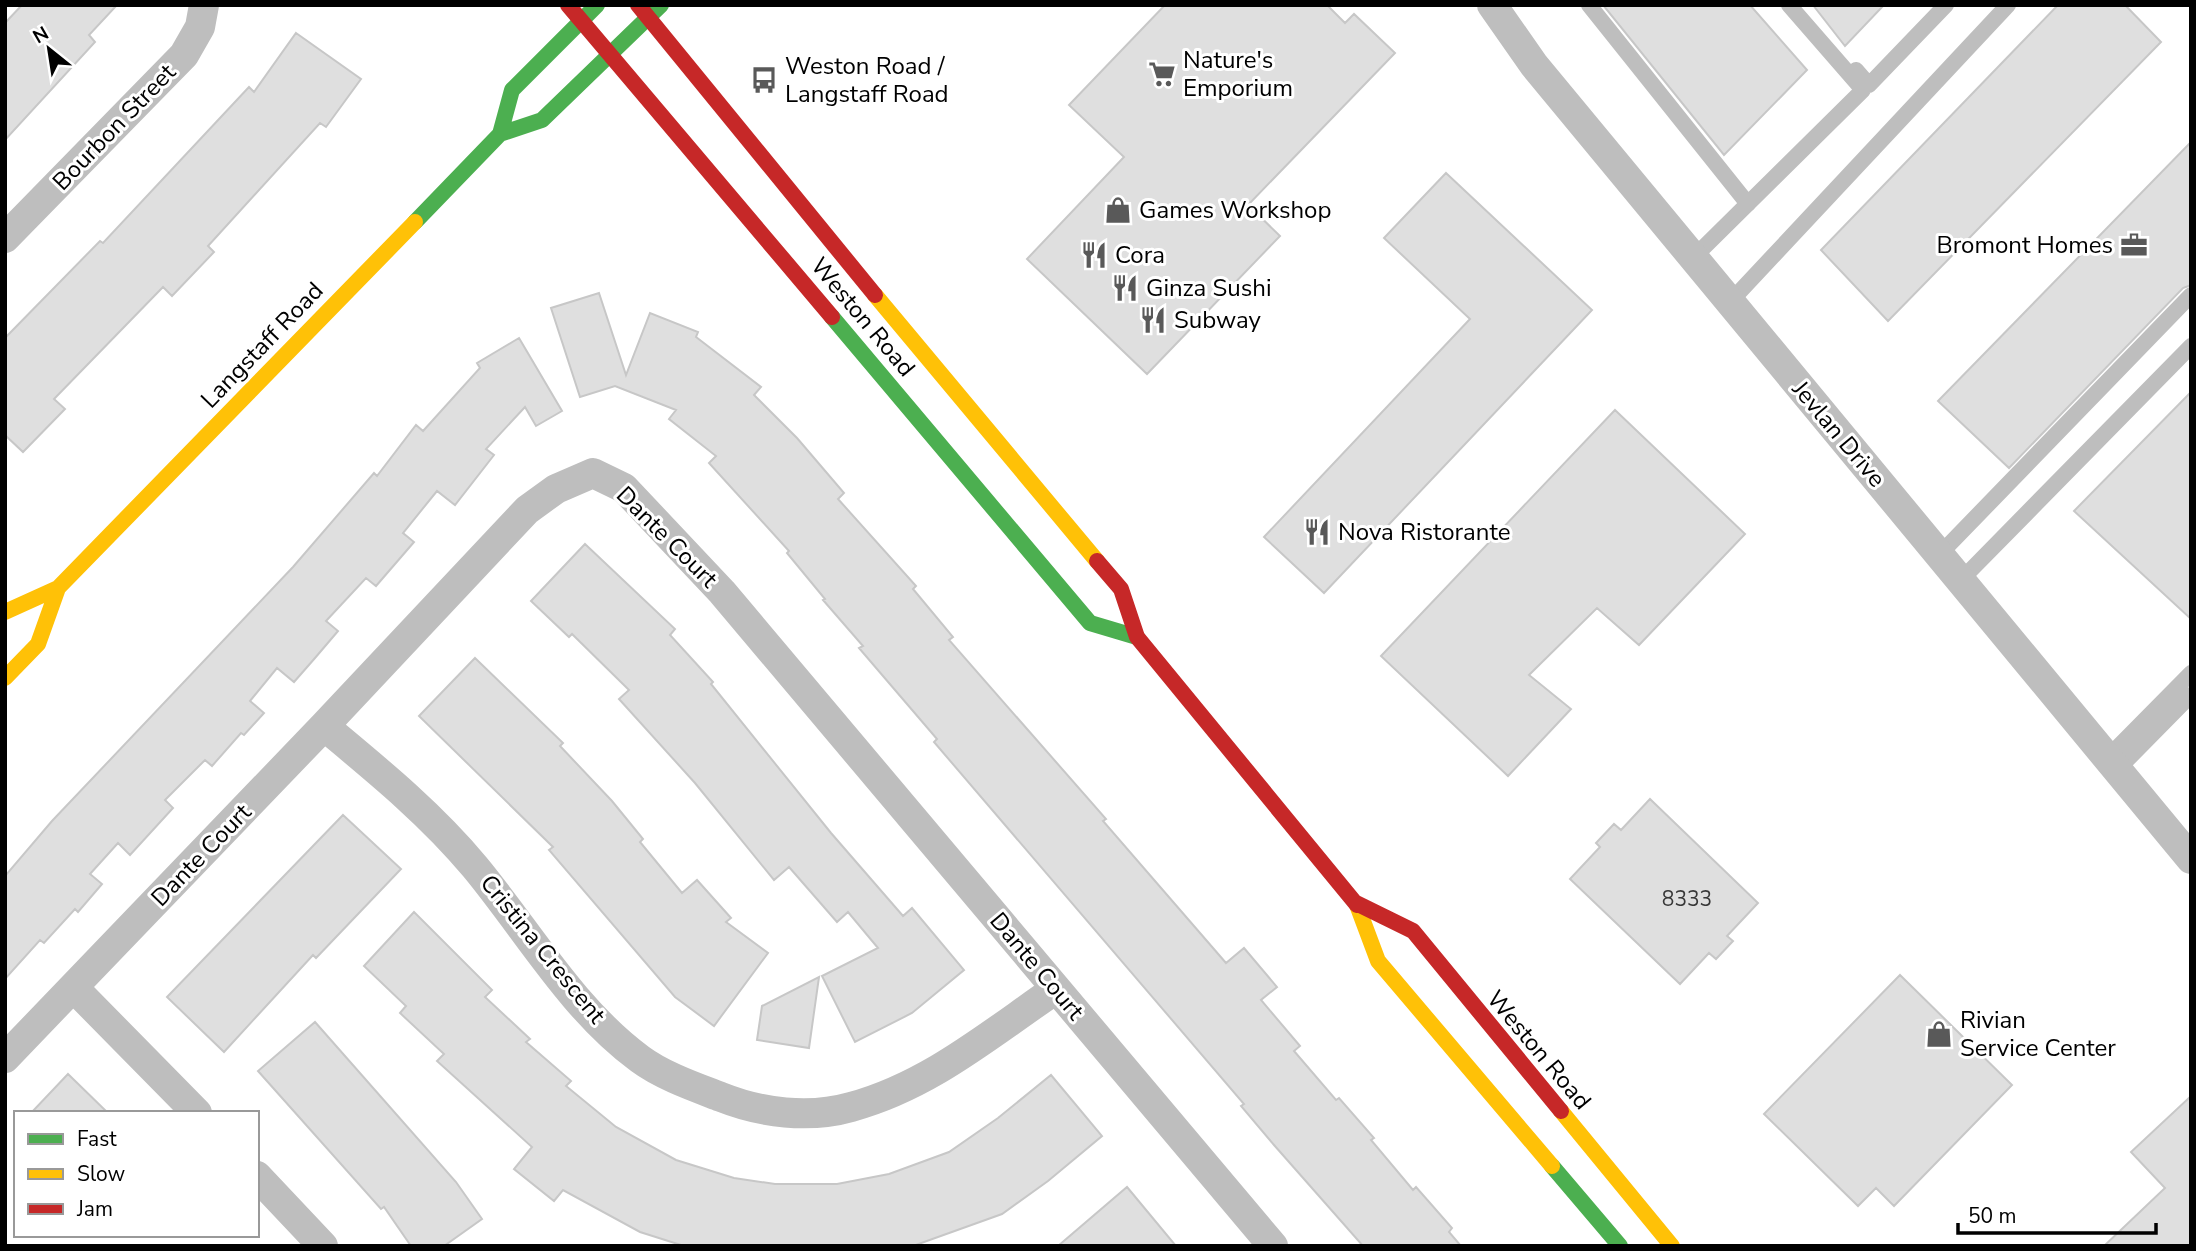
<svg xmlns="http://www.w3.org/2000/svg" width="2196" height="1251" font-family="'Nunito Sans',sans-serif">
	<rect width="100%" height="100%" fill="#fff"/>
	<!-- building -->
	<path fill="#dfdfdf" stroke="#c7c7c7" stroke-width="2" d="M22 5H117L89 35 95 42 5 140V23Z
		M1165 5H1327L1345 23 1354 14 1395 53 1248 205 1280 236 1147 374 1027 259 1124 157 1069 105Z
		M1603 5H1750L1807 70 1724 155Z
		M1813 5H1884L1845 46Z
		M2058 5H2125L2161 42 1888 321 1821 250Z
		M296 33 361 79 326 127 320 123 208 246 214 252 172 296 163 287 54 399 65 409 23 452 5 435V338L100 241 103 243 249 87 254 92Z
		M2191 142V285L2183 288 2009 468 1938 401Z
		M1446 173 1592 310 1324 593 1264 537 1470 319 1384 238Z
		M599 293 626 375 650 313 698 332 696 337 761 387 754 395 797 438 844 493 838 499 916 586 913 589 953 637 949 640 1106 819 1103 821 1226 963 1244 948 1277 987 1261 1000 1300 1046 1294 1051 1336 1100 1339 1098 1374 1138 1371 1140 1413 1190 1416 1187 1452 1228 1449 1232 1461 1246H1363L1274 1145 1241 1106 1244 1104 934 742 937 739 859 648 863 646 823 600 825 599 787 553 789 551 709 463 716 456 669 419 676 410 615 386 580 397 551 308Z
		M519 338 562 411 536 426 525 407 486 449 494 455 455 505 437 491 403 533 414 542 376 586 366 578 326 621 338 631 315 658 294 682 277 668 250 701 264 713 244 735 241 733 212 766 205 760 165 800 173 808 130 855 118 843 90 874 102 884 78 912 75 909 44 943 40 940 5 979V876L52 821 293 567 374 473 377 476 416 425 423 431 480 368 477 363Z
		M2191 392V619L2074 511Z
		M1615 410 1745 534 1639 645 1597 608 1529 675 1571 709 1508 776 1381 656Z
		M585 544 675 629 670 635 713 682 711 684 831 833 903 916 912 908 964 970 912 1013 855 1042 822 976 878 948 848 912 837 922 789 867 774 880 695 783 619 699 629 690 572 634 569 637 531 601Z
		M475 658 563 743 560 746 612 801 643 839 640 842 682 893 697 880 731 918 726 922 768 953 714 1026 675 997 549 850 553 847 419 716Z
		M1650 799 1758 903 1727 936 1733 941 1716 959 1709 953 1680 984 1570 879 1600 847 1596 843 1614 824 1621 830Z
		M343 815 401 869 316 958 313 955 224 1052 167 997Z
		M414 912 492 990 485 997 530 1039 526 1042 571 1081 566 1086 616 1127 676 1160 734 1178 775 1184H837L889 1174 949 1152 998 1118 1051 1075 1102 1136 1048 1181 1002 1214 913 1246H684L640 1232 563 1190 554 1201 514 1169 532 1147 437 1061 444 1054 400 1013 406 1006 364 966Z
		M1900 975 2012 1085 1894 1206 1876 1188 1858 1206 1764 1114Z
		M819 977 809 1048 757 1040 762 1006Z
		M315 1022 456 1182 482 1219 444 1246H411L384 1207 381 1209 258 1071Z
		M68 1074 108 1113H31Z
		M2191 1096V1246H2104L2165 1188 2131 1152Z
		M1127 1187 1176 1246H1058Z"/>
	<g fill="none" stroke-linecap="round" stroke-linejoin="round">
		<!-- lane -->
		<path stroke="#bebebe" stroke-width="16" d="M1589 5 1748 204
			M1856 70 1869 85 1946 5
			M1693 258 1863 90 1789 5
			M1730 302 2008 5
			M1939 555 2191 295
			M1960 581 2191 346
			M2107 758 2191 673
			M2117 770 2191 695"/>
		<!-- street -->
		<path stroke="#bebebe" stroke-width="30" d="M1492 5 1534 65 2191 859
			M5 238 184 55 200 27 204 5
			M324 726C377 770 431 814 475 867 528 931 572 1009 640 1059 663 1076 695 1087 721 1097 761 1113 809 1119 851 1107 929 1086 990 1034 1056 989
			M74 988 197 1113
			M5 1058 324 726 527 510 556 489 593 473 624 488 722 592 1273 1246
			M257 1176 323 1246"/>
		<!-- fast -->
		<path stroke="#4caf50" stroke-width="16" d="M500 134 512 90 597 5
			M415 222 500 134 542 120 661 5
			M832 317 1090 623 1137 637
			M1552 1166 1620 1246"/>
		<!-- slow -->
		<path stroke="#ffc107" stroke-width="16" d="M875 295 1097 561
			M5 612 58 588 415 222
			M5 678 38 644 58 588
			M1357 905 1378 961 1552 1166
			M1561 1111 1672 1246"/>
		<!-- jam -->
		<path stroke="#c62828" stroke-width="16" d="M568 5 832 317
			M638 5 875 295
			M1097 561 1121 589 1137 637 1357 905
			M1356 903 1413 931 1561 1111"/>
	</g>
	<!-- icons -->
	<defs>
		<symbol id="supermarket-bare" viewBox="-9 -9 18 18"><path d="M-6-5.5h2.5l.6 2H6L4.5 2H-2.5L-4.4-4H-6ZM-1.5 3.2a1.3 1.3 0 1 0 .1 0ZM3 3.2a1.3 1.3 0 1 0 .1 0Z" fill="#595959" stroke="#fff" stroke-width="2.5" paint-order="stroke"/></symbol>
		<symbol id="bus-bare" viewBox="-9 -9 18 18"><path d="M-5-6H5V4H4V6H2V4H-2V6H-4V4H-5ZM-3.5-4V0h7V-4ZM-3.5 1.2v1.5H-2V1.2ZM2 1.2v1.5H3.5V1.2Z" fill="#595959" stroke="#fff" stroke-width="2.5" paint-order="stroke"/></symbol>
		<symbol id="shop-bare" viewBox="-9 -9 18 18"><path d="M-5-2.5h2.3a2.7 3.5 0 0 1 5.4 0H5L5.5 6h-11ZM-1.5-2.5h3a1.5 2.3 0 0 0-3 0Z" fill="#595959" stroke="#fff" stroke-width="2.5" paint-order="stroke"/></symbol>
		<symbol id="office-bare" viewBox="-9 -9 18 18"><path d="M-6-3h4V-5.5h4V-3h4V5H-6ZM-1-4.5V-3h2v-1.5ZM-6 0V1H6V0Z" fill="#595959" stroke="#fff" stroke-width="2.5" paint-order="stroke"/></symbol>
		<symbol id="restaurant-bare" viewBox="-9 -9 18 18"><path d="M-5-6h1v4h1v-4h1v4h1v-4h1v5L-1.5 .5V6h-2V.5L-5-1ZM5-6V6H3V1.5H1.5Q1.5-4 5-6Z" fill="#595959" stroke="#fff" stroke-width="2.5" paint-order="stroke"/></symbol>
	</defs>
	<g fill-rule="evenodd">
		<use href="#supermarket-bare" x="1143" y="55" width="38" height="38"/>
		<use href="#bus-bare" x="745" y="61" width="38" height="38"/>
		<use href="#shop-bare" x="1099" y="191" width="38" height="38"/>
		<use href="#office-bare" x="2115" y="226" width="38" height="38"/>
		<use href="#restaurant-bare" x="1075" y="236" width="38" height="38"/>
		<use href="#restaurant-bare" x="1106" y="269" width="38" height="38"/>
		<use href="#restaurant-bare" x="1134" y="301" width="38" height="38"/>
		<use href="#restaurant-bare" x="1298" y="513" width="38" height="38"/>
		<use href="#shop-bare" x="1920" y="1015" width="38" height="38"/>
	</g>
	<g text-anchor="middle" stroke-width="6" stroke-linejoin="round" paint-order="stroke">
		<!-- number labels -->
		<g font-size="21" fill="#383838">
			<text x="1687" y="906">8333</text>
		</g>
		<!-- poi labels -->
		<g font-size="24" fill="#000" stroke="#fff" text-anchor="start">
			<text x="1183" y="68">Nature's<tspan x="1183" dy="28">Emporium</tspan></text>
			<text x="785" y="74">Weston Road /<tspan x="785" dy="28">Langstaff Road</tspan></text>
			<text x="1139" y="218">Games Workshop</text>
			<text x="2113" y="253" text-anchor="end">Bromont Homes</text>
			<text x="1115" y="263">Cora</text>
			<text x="1146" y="296">Ginza Sushi</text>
			<text x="1174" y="328">Subway</text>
			<text x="1338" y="540">Nova Ristorante</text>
			<text x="1960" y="1028">Rivian<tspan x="1960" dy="28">Service Center</tspan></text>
		</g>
		<!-- street labels -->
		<g font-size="24" fill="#000" stroke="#fff">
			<text transform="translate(114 127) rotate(-46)" y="8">Bourbon Street</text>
			<text transform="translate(863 317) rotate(50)" y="8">Weston Road</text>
			<text transform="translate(262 345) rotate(-46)" y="8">Langstaff Road</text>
			<text transform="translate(1839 434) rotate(50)" y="8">Jevlan Drive</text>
			<text transform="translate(667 537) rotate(45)" y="8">Dante Court</text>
			<text transform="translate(201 855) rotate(-46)" y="8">Dante Court</text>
			<text transform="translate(543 949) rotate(51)" y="8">Cristina Crescent</text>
			<text transform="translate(1037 966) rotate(50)" y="8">Dante Court</text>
			<text transform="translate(1539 1050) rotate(50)" y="8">Weston Road</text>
		</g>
	</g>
	<!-- border -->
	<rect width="2196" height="1251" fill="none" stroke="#000000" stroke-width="14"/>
	<!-- legend -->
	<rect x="14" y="1111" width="245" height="126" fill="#ffffff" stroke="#999999" stroke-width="2"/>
	<rect x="28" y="1134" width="35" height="10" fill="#4caf50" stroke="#999999" stroke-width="2"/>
	<text x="77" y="1146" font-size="21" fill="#000000">Fast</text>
	<rect x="28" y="1169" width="35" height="10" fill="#ffc107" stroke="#999999" stroke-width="2"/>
	<text x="77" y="1181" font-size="21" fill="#000000">Slow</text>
	<rect x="28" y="1204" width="35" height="10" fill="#c62828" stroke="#999999" stroke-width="2"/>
	<text x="77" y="1216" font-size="21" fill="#000000">Jam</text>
	<!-- north arrow -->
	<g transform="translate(49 49) rotate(330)" stroke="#ffffff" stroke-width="5" paint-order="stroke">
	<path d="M0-5L12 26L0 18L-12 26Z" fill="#000000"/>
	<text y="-10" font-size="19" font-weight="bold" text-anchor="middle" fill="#000000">N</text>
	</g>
	<!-- scale -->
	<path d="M1958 1223v10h198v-10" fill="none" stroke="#000000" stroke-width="3.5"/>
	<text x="1968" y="1223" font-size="21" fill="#000000" stroke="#ffffff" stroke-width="5" paint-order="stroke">50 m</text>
</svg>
